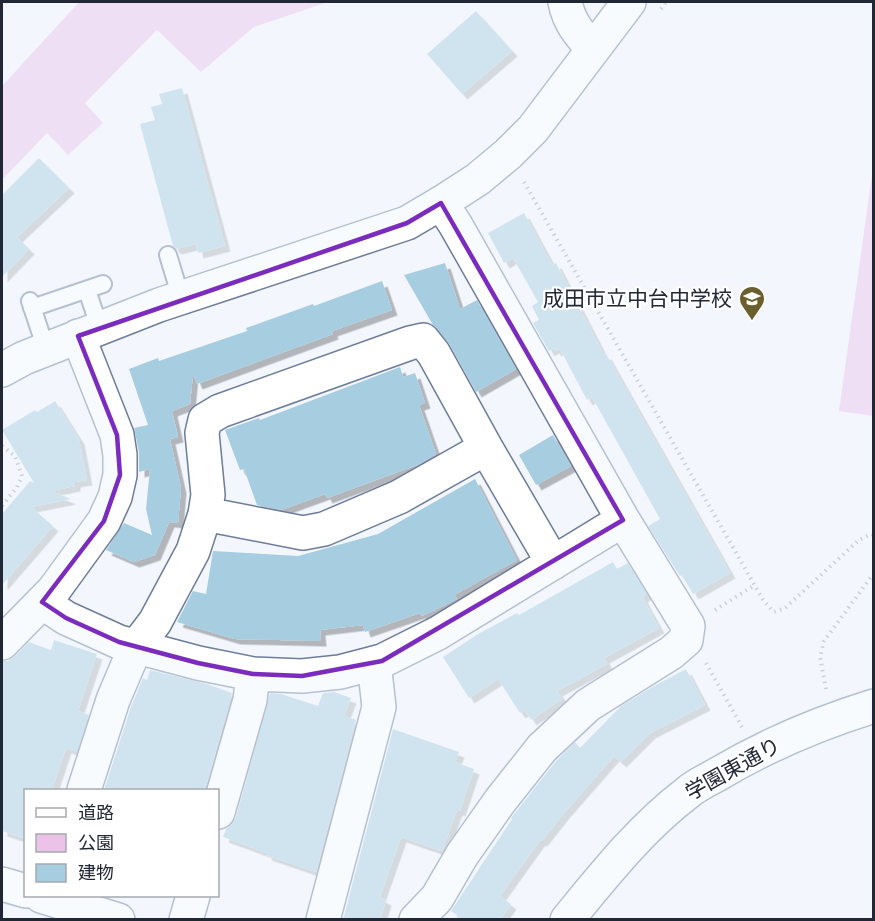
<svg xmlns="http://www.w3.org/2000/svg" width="875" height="921" font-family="'Zilla Slab','Noto Sans JP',serif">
	<defs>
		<filter id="shadow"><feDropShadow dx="5.5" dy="5.5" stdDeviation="0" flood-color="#0004"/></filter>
	</defs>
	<rect width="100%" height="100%" fill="#f3f7fd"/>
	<!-- green -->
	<path fill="#ecc2e9" d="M79 2H328L254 27 201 72 157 30 85 103 103 123 68 155 47 133 2 180V86Z
		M873 167V416L839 411Z"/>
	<!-- building -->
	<path fill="#a6cde0" filter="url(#shadow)" d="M476 11 512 51 462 94 427 54Z
		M182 88 225 246 198 253 196 244 176 249 173 246 140 124 155 120 151 107 162 104 159 94Z
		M39 158 69 188 17 237 29 249 2 277V195Z
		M524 213 552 265 556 263 604 355 606 354 730 573 693 594 682 575 680 576 648 526 660 519 592 397 587 400 560 349 556 351 554 348 549 351 533 323 539 320 532 306 538 302 513 258 504 263 488 233Z
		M445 263 460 309 477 300 516 369 476 392 450 345 433 325 404 275Z
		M382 281 392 310 332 331 333 334 197 384 193 374 190 404 172 411 178 437 170 439 181 488 178 523 169 522 155 555 134 562 106 550 124 523 152 535 146 509 150 469 139 472V452L134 428 148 425 129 369 158 358 159 361 247 331 246 328 313 304 314 306Z
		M400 367 403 377 415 373 425 403 419 405 436 454 417 465 327 498 325 494 281 510 257 505 244 469 240 470 225 430 259 418 260 420Z
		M55 401 79 439 87 480 75 482V486L51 491 71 499 31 507 53 526 2 585V514L30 481 34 483 2 430 35 410 37 412Z
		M553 435 571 466 536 485 519 455Z
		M475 479 517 560 454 595 457 599 422 616 420 613 365 632 363 625 320 630 321 641 235 639 177 622 193 591 206 594 213 551 298 556 378 534Z
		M613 562 617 569 628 563 647 594 642 597 659 628 604 658 607 664 557 691 562 699 531 720 525 710 520 713 498 679 469 698 443 657 478 634 517 613 519 615Z
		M54 640 97 654 78 711 89 715 77 752 66 748 52 790H26V839L2 831V661H8L15 656 29 642 51 650Z
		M686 669 705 705 650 733 621 762 614 756 564 813 542 841 540 840 500 896 511 904 500 920H464L451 911 512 819 511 818 556 761 575 742 580 748 621 706 654 686Z
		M150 670 207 684 232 693 205 790H104L131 707 143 678 147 680Z
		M334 692 351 698 344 716 356 720 316 872 266 855 267 853 223 837 226 829 231 825 236 817 270 693 281 694 318 706 323 693Z
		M393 729 459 752 455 762 474 769 460 811 457 810 442 851 401 837 380 897 386 900 380 920H343Z"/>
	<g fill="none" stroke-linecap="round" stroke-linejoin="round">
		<defs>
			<path id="service" d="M168 255 181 298
				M87 290 100 329
				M30 301 46 349
				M32 308 103 284"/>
			<path id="minor" d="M565 2C569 22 579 34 593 49
				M205 514 303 533 324 529 399 497 486 448
				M42 602 66 618 119 642 198 663 253 674 302 676 340 672 382 661 438 633 623 520
				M2 643 54 590 104 521 115 497 120 475V455L117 435 78 336
				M84 790 113 700 127 667 136 647 155 622 193 551 205 514 208 495 202 433 205 420 220 411 410 343 423 340 434 354 486 448 553 563
				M218 812 250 700 253 674
				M2 884 26 891
				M41 896 118 920
				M186 920 193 896
				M323 920 379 707 374 663
				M416 920 437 898 462 855 500 801 542 748 588 705 671 653 686 640 688 626 623 520 455 224 441 203"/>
			<path id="tertiary" d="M2 370 24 358 159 305 407 223 441 203 478 179 508 154 533 129 629 2
				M567 920C604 875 640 829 687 793 696 785 708 780 718 774 767 745 819 723 874 706"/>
		</defs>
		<!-- service casing -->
		<use href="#service" stroke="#6c7c9a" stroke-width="20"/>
		<!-- minor casing -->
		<use href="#minor" stroke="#6c7c9a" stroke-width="36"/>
		<!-- tertiary casing -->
		<use href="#tertiary" stroke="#6c7c9a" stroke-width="36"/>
		<!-- path -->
		<path stroke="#9da2ab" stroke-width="4" stroke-dasharray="1.5 4.5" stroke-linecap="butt" d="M661 9 666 2
			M524 182 763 600 774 612 785 608 859 540 871 534 874 535
			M2 446 15 456 22 476 17 487 2 506
			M715 610 755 585
			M706 663 742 727
			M826 689 820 657 824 641 874 573"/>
		<!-- service -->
		<use href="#service" stroke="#fff" stroke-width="16"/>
		<!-- minor -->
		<use href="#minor" stroke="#fff" stroke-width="33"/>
		<!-- tertiary -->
		<use href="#tertiary" stroke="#fff" stroke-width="33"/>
	</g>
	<!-- marked area -->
	<path d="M0 0H875V921H0ZM441 203 623 520 382 661 302 676 253 674 198 663 119 642 66 618 42 602 104 521 120 475 117 435 78 336 407 223Z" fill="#f3f7fd" fill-opacity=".55" fill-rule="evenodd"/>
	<path fill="none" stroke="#7b2cbf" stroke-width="4.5" stroke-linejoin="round" d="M441 203 623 520 382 661 302 676 253 674 198 663 119 642 66 618 42 602 104 521 120 475 117 435 78 336 407 223Z"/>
	<!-- icons -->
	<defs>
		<symbol id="school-pin" viewBox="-11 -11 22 30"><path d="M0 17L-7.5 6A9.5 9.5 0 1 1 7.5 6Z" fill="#6b602d" stroke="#fff"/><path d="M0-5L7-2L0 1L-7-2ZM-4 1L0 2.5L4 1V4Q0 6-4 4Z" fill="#fff"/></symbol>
	</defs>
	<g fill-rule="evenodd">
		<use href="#school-pin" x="737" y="284" width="30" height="40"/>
	</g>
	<g text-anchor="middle" stroke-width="4.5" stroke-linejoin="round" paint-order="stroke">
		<!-- poi labels -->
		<g font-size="21" fill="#212734" stroke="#fff" text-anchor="end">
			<text x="732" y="306">成田市立中台中学校</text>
		</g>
		<!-- street labels -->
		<g font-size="21" fill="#212734" stroke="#fff">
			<text transform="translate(733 769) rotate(-29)" y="7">学園東通り</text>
		</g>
	</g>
	<!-- border -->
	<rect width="875" height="921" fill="none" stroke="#212734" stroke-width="6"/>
	<!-- legend -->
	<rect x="24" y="789" width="195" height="108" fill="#ffffff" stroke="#a6a9ae" stroke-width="1.5"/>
	<rect x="36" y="808" width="30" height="9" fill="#ffffff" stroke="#a6a9ae" stroke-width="1.5"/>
	<text x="78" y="819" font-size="18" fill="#212734">道路</text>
	<rect x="36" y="834" width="30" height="18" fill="#ecc2e9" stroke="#a6a9ae" stroke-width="1.5"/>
	<text x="78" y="849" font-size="18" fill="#212734">公園</text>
	<rect x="36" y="864" width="30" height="18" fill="#a6cde0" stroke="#a6a9ae" stroke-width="1.5"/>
	<text x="78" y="879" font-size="18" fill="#212734">建物</text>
</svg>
